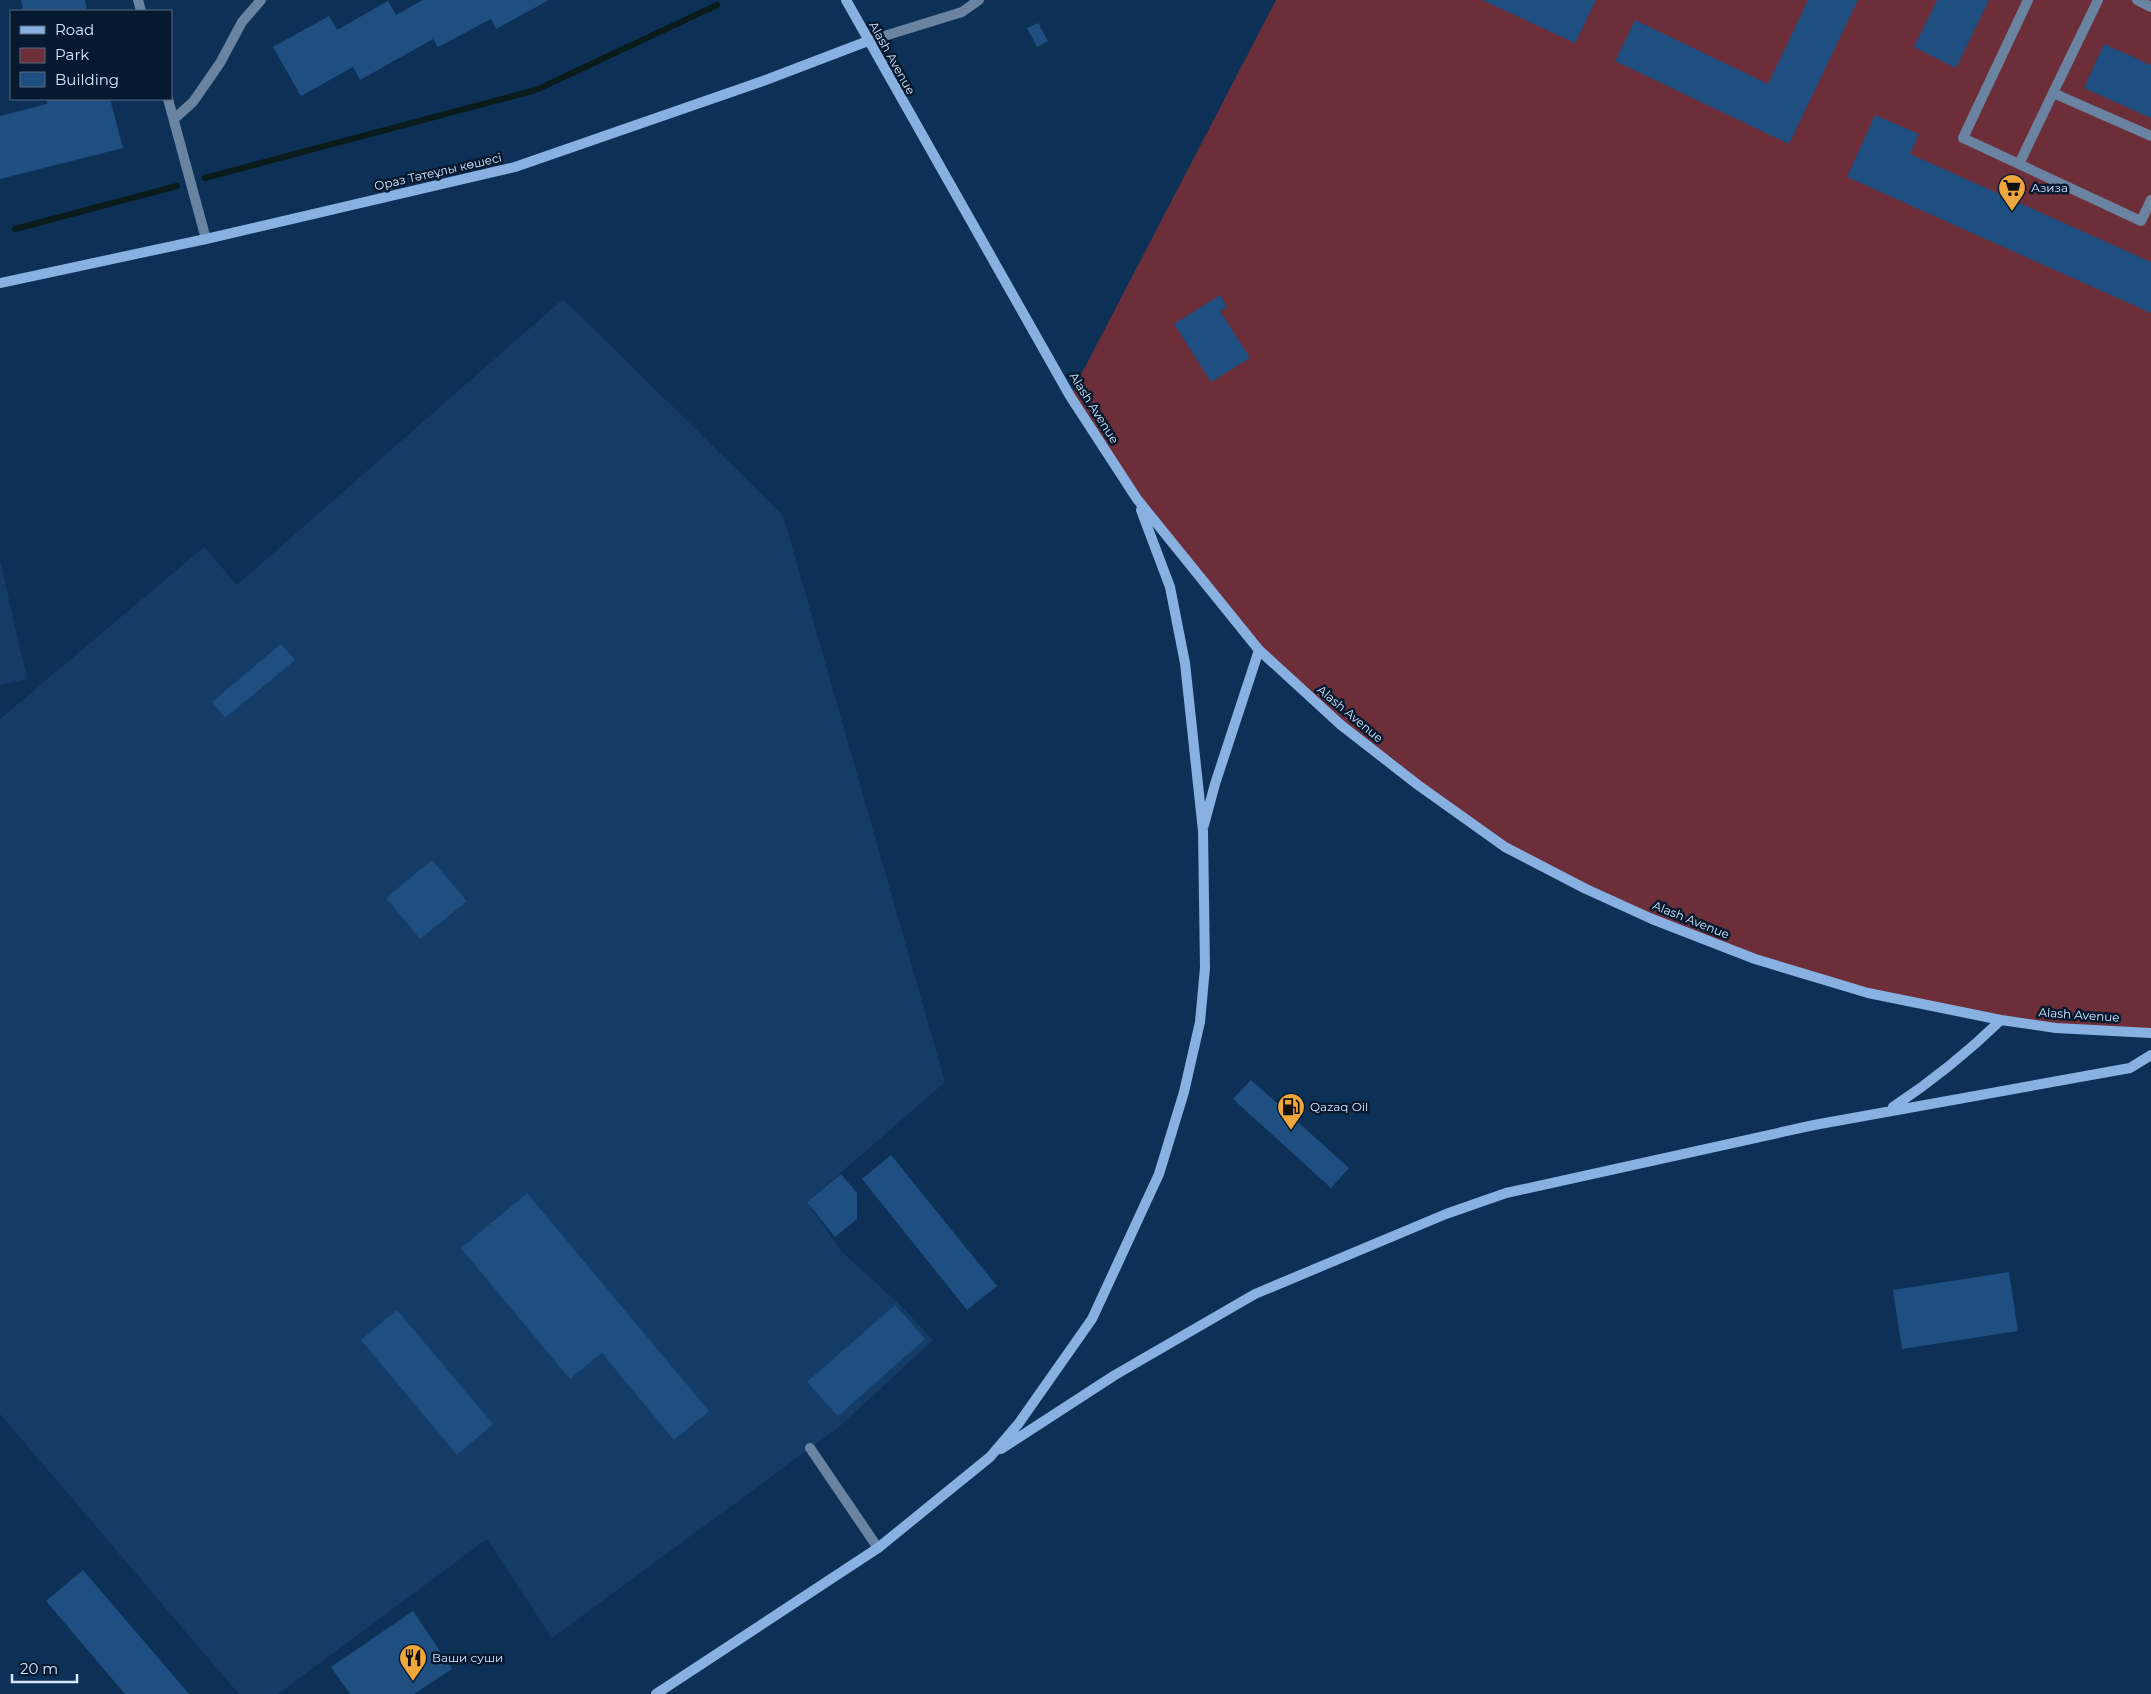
<svg xmlns="http://www.w3.org/2000/svg" width="2151" height="1694" font-family="Montserrat,sans-serif">
	<rect width="100%" height="100%" fill="#0d3156"/>
	<!-- built -->
	<path fill="#143c66" d="M563 299 783 515 945 1082 807 1202 842 1252 899 1304 933 1340 840 1426 552 1638 487 1539 278 1694H239L0 1414V719L204 547 237 585Z
		M0 560 27 679 0 685Z"/>
	<!-- green -->
	<path fill="#6c2e38" d="M1276 0H2151V1033L2056 1028 1868 993 1652 919 1505 847 1418 785 1259 650 1137 499 1070 396Z"/>
	<g fill="none" stroke-linecap="round" stroke-linejoin="round">
		<!-- stream -->
		<path stroke="#091b1a" stroke-width="6" d="M205 178 536 90 717 5
			M15 229 177 186"/>
	</g>
	<!-- building -->
	<path fill="#1f4e80" d="M21 0H85L87 11H23Z
		M423 0H549L496 29 491 19 438 47 433 39 360 80 353 67 301 96 273 47 329 16 337 30 388 1 396 15Z
		M1482 0H1596L1575 43Z
		M1808 0H1858L1789 144 1615 61 1635 20 1768 84Z
		M1937 0H1989L1956 68 1914 47Z
		M1038 23 1048 41 1037 47 1027 28Z
		M2104 44 2151 65V118L2084 88Z
		M46 99H110L123 148 0 179V116L47 104Z
		M1875 115 1919 134 1910 154 2151 262V313L1847 177Z
		M1220 295 1227 307 1220 311 1250 358 1211 382 1174 324Z
		M281 644 295 660 225 718 212 702Z
		M432 860 467 901 420 939 386 898Z
		M1251 1080 1349 1168 1331 1188 1233 1099Z
		M891 1155 997 1286 967 1310 862 1179Z
		M841 1174 857 1193V1219L835 1237 807 1202Z
		M527 1193 709 1411 674 1440 602 1353 570 1379 461 1248Z
		M2009 1272 2018 1331 1902 1349 1893 1290Z
		M895 1305 925 1339 838 1416 807 1382Z
		M397 1310 493 1424 457 1455 361 1340Z
		M83 1570 189 1694H125L46 1601Z
		M413 1611 452 1669 414 1694H350L331 1667Z"/>
	<g fill="none" stroke-linecap="round" stroke-linejoin="round">
		<!-- lane -->
		<path stroke="#6983a0" stroke-width="10" d="M2028 0 1963 138 2141 221 2151 200
			M2098 0 2053 93 2151 136
			M2137 0 2151 7
			M2019 164 2053 93
			M810 1448 878 1548"/>
		<!-- street -->
		<path stroke="#6983a0" stroke-width="10" d="M138 0 141 11
			M868 41 962 12 979 0
			M168 99 206 239
			M174 119 193 102 220 63 242 22 261 0"/>
		<!-- secondary -->
		<path stroke="#88b1e1" stroke-width="10" d="M846 0 1070 396 1137 499 1259 650 1341 725 1418 785 1505 847 1586 889 1652 919 1755 959 1868 993 2001 1020 2056 1028 2151 1033
			M0 283 206 239 515 167 763 81 868 41
			M1204 825 1215 784 1259 650
			M1893 1107C1932 1081 1967 1053 2001 1020
			M1001 1449 1115 1375 1255 1294 1446 1214 1506 1193 1814 1125 2130 1068 2151 1055
			M656 1694 878 1548 990 1457 1019 1423 1092 1319 1159 1174 1184 1092 1200 1022 1205 968 1203 831 1185 663 1170 587 1141 510"/>
	</g>
	<!-- icons -->
	<defs>
		<symbol id="supermarket-pin" viewBox="-11 -11 22 30"><path d="M0 17L-7.5 6A9.5 9.5 0 1 1 7.5 6Z" fill="#efa73d" stroke="#06192e"/><path d="M-6-5.5h2.5l.6 2H6L4.5 2H-2.5L-4.4-4H-6ZM-1.5 3.2a1.3 1.3 0 1 0 .1 0ZM3 3.2a1.3 1.3 0 1 0 .1 0Z" fill="#111"/></symbol>
		<symbol id="fuel-pin" viewBox="-11 -11 22 30"><path d="M0 17L-7.5 6A9.5 9.5 0 1 1 7.5 6Z" fill="#efa73d" stroke="#06192e"/><path d="M-5.5-6h7V0h2V4h1.3V-2.5L3-4.5l.8-.8L6-3V5H2.5V1h-1V6h-7ZM-4.2-4.7v3.2H.2V-4.7Z" fill="#111"/></symbol>
		<symbol id="restaurant-pin" viewBox="-11 -11 22 30"><path d="M0 17L-7.5 6A9.5 9.5 0 1 1 7.5 6Z" fill="#efa73d" stroke="#06192e"/><path d="M-5-6h1v4h1v-4h1v4h1v-4h1v5L-1.5 .5V6h-2V.5L-5-1ZM5-6V6H3V1.5H1.5Q1.5-4 5-6Z" fill="#111"/></symbol>
	</defs>
	<g fill-rule="evenodd">
		<use href="#supermarket-pin" x="1996" y="172" width="32" height="43"/>
		<use href="#fuel-pin" x="1275" y="1091" width="32" height="43"/>
		<use href="#restaurant-pin" x="397" y="1642" width="32" height="43"/>
	</g>
	<g text-anchor="middle" stroke-width="5" stroke-linejoin="round" paint-order="stroke">
		<!-- street labels -->
		<g font-size="12" fill="#d3e7ff" stroke="#06192e">
			<text transform="translate(892 58) rotate(61)" y="4">Alash Avenue</text>
			<text transform="translate(438 172) rotate(-13)" y="4">Ораз Тәтеұлы көшесі</text>
			<text transform="translate(1094 408) rotate(58)" y="4">Alash Avenue</text>
			<text transform="translate(1350 714) rotate(40)" y="4">Alash Avenue</text>
			<text transform="translate(1691 920) rotate(22)" y="4">Alash Avenue</text>
			<text transform="translate(2079 1015) rotate(4)" y="4">Alash Avenue</text>
		</g>
		<!-- poi labels -->
		<g font-size="12" fill="#d3e7ff" stroke="#06192e" text-anchor="start">
			<text x="2031" y="192">Азиза</text>
			<text x="1310" y="1111">Qazaq Oil</text>
			<text x="432" y="1662">Ваши суши</text>
		</g>
	</g>
	<!-- legend -->
	<rect x="10" y="10" width="162" height="90" fill="#06192e" stroke="#586b82"/>
	<rect x="20" y="26" width="25" height="8" fill="#88b1e1" stroke="#586b82"/>
	<text x="55" y="35" font-size="15" fill="#d3e7ff">Road</text>
	<rect x="20" y="48" width="25" height="15" fill="#6c2e38" stroke="#586b82"/>
	<text x="55" y="60" font-size="15" fill="#d3e7ff">Park</text>
	<rect x="20" y="72" width="25" height="15" fill="#1f4e80" stroke="#586b82"/>
	<text x="55" y="85" font-size="15" fill="#d3e7ff">Building</text>
	<!-- scale -->
	<path d="M12 1674v8h65v-8" fill="none" stroke="#d3e7ff" stroke-width="2.5"/>
	<text x="20" y="1674" font-size="15" fill="#d3e7ff" stroke="#06192e" stroke-width="4" paint-order="stroke">20 m</text>
</svg>
